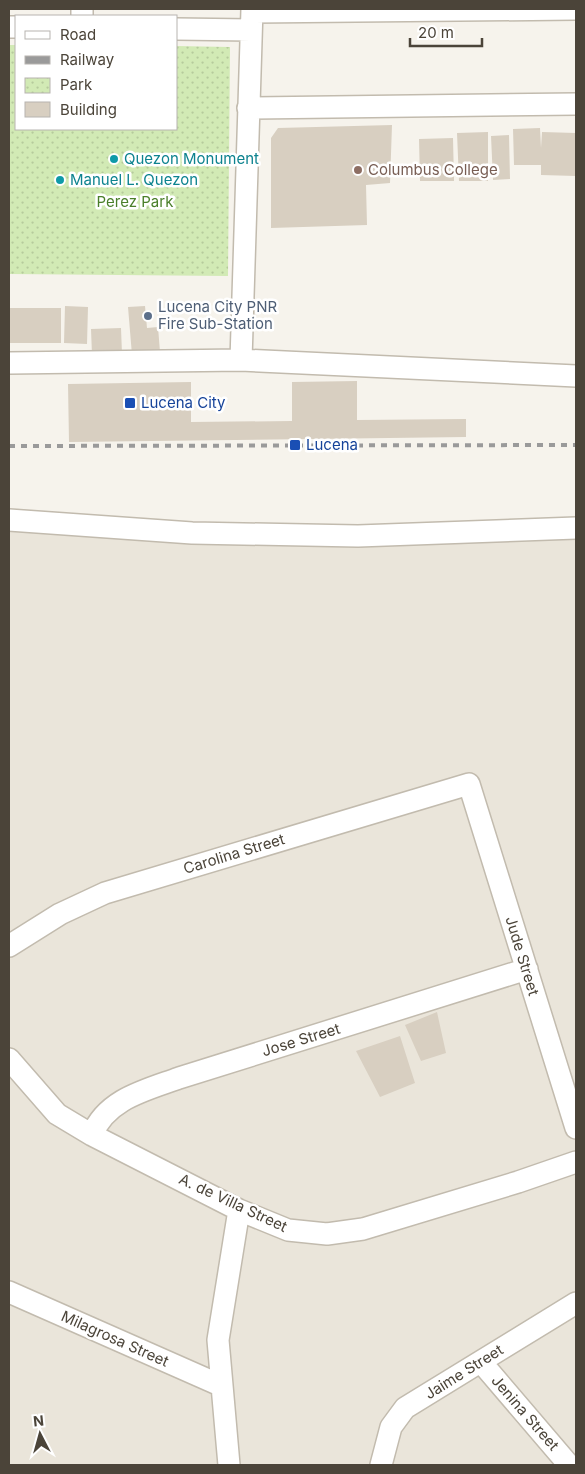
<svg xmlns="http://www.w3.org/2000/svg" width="585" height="1474" font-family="Inter,sans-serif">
	<defs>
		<pattern id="park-dots" width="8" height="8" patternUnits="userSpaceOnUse" patternTransform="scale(1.25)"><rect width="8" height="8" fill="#d2eab5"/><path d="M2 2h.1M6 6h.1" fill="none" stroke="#b6ca9c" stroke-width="1.8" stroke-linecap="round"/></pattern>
	</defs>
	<rect width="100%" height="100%" fill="#f6f3ec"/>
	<!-- residential -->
	<path fill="#eae5da" d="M9 514 169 529 576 527V1465H9Z"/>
	<!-- park -->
	<path fill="url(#park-dots)" d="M9 45H16V129H176V46L230 47 228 276 9 274Z"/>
	<!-- building -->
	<path fill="#d8cfc1" d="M392 125 390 183 366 185 367 225 271 228V138L278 128Z
		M540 128 541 148 542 132 576 133V176L541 175V165H514L513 129Z
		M488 132V181H459L457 133Z
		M509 135 510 179 493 180 491 136Z
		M453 138 454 181H420L419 139Z
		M65 306 88 307 87 344 64 343Z
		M145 306 147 328 158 327 160 352 132 355 128 307Z
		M9 308H61V343H9Z
		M121 328 122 354 92 355 91 329Z
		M357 381V420L466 419V437L69 442 68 384 191 382V422L292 421V382Z
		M437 1012 446 1053 421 1061 405 1025Z
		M400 1036 415 1083 380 1097 356 1051Z"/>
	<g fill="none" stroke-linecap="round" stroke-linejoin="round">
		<defs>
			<path id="street" d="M82 9V16
				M252 12 576 9
				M9 27H16
				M176 29 251 30
				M248 108 576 104
				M241 360 252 9
				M9 363 241 360 576 376
				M9 520 192 533 358 536 576 528
				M9 946 60 914 105 893 469 784 576 1128
				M9 1059 57 1114 92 1135 239 1210 288 1230 327 1234 363 1229 518 1182 576 1162
				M92 1135C106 1099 146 1090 179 1078L527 969
				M9 1292 222 1386
				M481 1362 569 1465
				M229 1465 218 1340 239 1210
				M381 1465 391 1427 405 1408 576 1303"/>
		</defs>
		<!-- street casing -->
		<use href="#street" stroke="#c2bbae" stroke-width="24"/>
		<!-- street -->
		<use href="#street" stroke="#fff" stroke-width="21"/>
		<!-- rail -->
		<path stroke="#9a9a9a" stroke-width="4" stroke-dasharray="6 6" stroke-linecap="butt" d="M9 446 576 445"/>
	</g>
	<!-- markers -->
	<g fill="#0f9aa8" stroke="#fff" stroke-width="2">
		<circle cx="114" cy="159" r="5"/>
		<circle cx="60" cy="180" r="5"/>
	</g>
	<circle fill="#8d6e63" stroke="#fff" stroke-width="2" cx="358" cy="170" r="5"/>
	<circle fill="#5c6f8a" stroke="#fff" stroke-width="2" cx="148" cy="316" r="5"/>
	<g fill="#1a4fb4" stroke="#fff" stroke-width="2">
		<rect x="124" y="397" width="12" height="12" rx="2.5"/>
		<rect x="289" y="439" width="12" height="12" rx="2.5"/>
	</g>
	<g text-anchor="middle" stroke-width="5" stroke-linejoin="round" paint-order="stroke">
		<!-- culture labels -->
		<g font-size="15" fill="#0d838f" stroke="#fff" text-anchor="start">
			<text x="124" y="164">Quezon Monument</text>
			<text x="70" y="185">Manuel L. Quezon</text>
		</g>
		<!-- education labels -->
		<g font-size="15" fill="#785e54" stroke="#fff" text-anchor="start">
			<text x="368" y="175">Columbus College</text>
		</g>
		<!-- park labels -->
		<g font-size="15" fill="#4a7f2a" stroke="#fff">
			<text x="135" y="207">Perez Park</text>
		</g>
		<!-- service labels -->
		<g font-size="15" fill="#4e5e75" stroke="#fff" text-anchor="start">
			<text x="158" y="312">Lucena City PNR<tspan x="158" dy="17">Fire Sub-Station</tspan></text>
		</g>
		<!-- transit labels -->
		<g font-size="15" fill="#164399" stroke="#fff" text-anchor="start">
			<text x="141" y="408">Lucena City</text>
			<text x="306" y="450">Lucena</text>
		</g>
		<!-- street labels -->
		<g font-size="15" fill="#4b4439" stroke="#fff">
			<text transform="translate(234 854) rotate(-17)" y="5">Carolina Street</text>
			<text transform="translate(522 956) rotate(73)" y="5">Jude Street</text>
			<text transform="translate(301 1040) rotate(-17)" y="5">Jose Street</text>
			<text transform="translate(233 1203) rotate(25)" y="5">A. de Villa Street</text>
			<text transform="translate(115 1339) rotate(24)" y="5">Milagrosa Street</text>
			<text transform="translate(464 1372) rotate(-32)" y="5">Jaime Street</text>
			<text transform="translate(525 1413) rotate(49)" y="5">Jenina Street</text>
		</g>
	</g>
	<!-- border -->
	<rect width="585" height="1474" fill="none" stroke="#4b4439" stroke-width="20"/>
	<!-- legend -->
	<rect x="15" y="15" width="162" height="115" fill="#ffffff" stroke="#b7b4b0"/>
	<rect x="25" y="31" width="25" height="8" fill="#ffffff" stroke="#b7b4b0"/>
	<text x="60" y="40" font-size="15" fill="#4b4439">Road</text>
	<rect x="25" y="56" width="25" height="8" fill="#9a9a9a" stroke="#b7b4b0"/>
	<text x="60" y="65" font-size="15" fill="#4b4439">Railway</text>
	<rect x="25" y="78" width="25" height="15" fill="url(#park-dots)" stroke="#b7b4b0"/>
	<text x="60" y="90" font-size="15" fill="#4b4439">Park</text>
	<rect x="25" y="102" width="25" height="15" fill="#d8cfc1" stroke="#b7b4b0"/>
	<text x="60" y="115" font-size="15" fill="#4b4439">Building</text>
	<!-- north arrow -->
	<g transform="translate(40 1434) rotate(354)" stroke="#ffffff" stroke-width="4" paint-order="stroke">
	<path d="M0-4L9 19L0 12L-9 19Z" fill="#4b4439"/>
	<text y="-8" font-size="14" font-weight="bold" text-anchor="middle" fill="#4b4439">N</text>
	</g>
	<!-- scale -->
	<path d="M410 38v8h72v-8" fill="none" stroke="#4b4439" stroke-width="2.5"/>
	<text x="418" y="38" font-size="15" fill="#4b4439" stroke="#ffffff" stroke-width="4" paint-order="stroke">20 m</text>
</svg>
